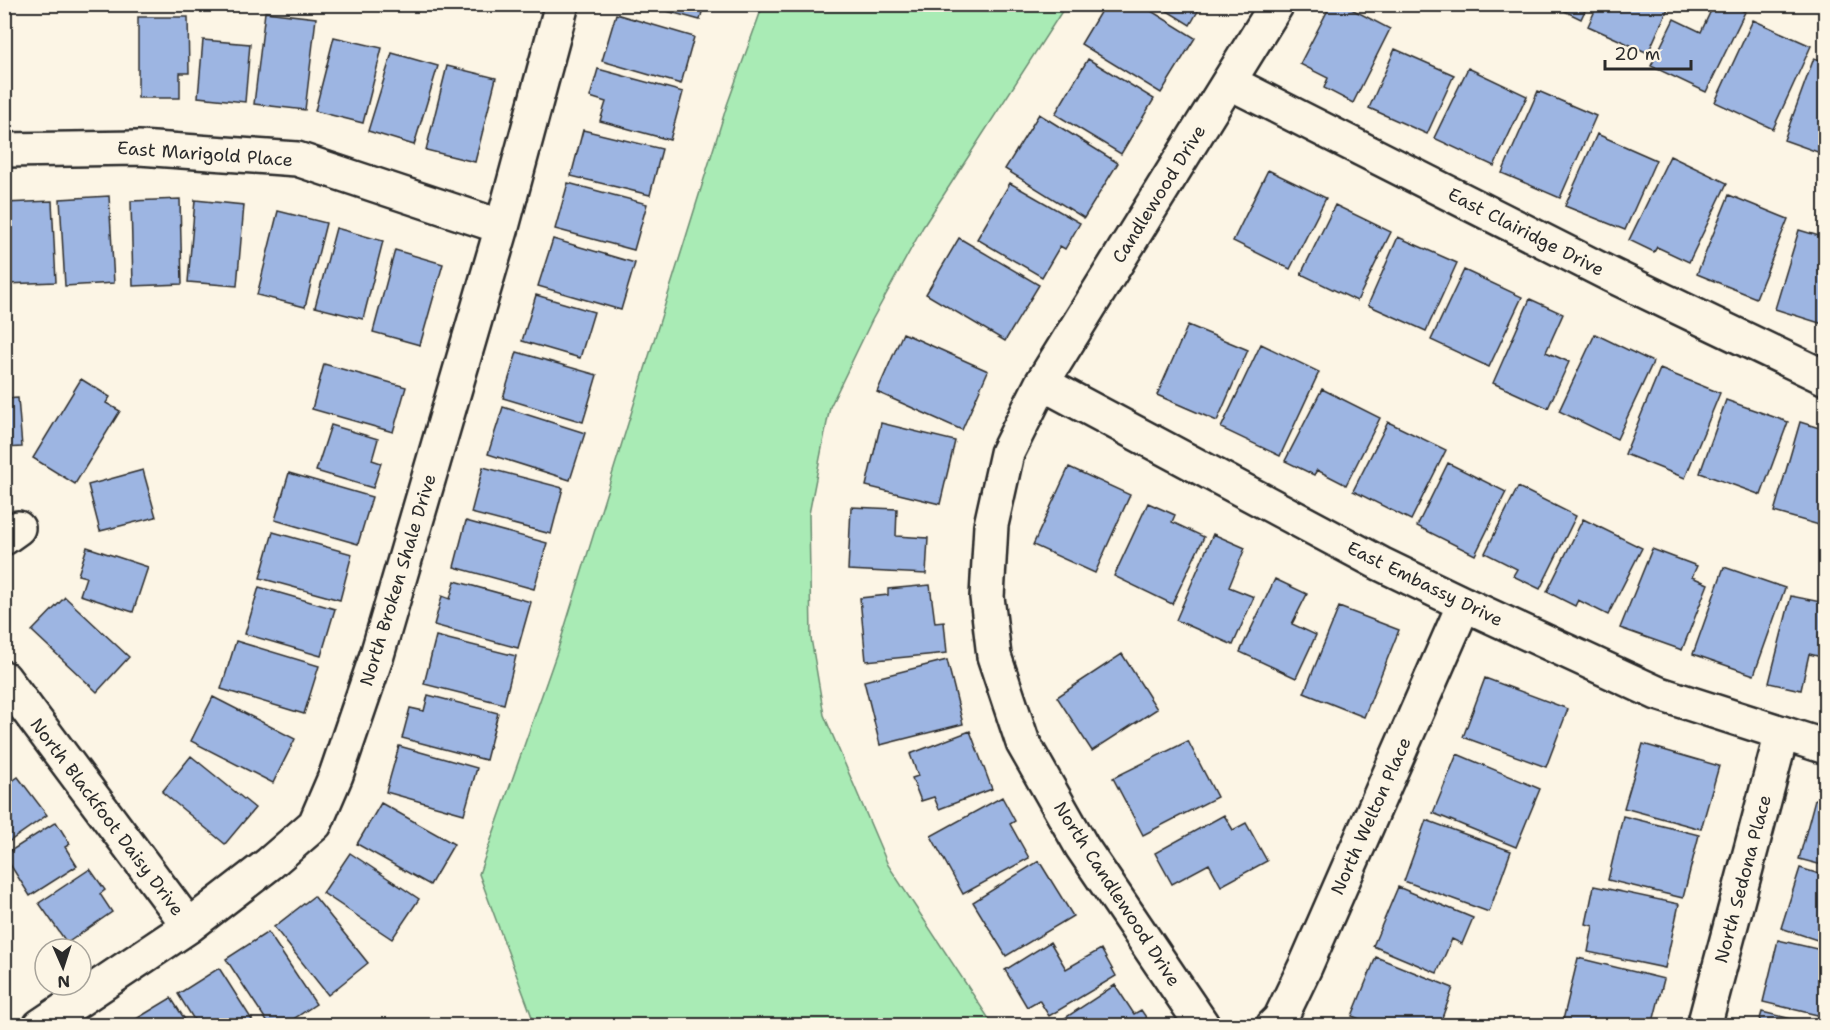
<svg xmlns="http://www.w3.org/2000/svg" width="1830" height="1030" font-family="'Shantell Sans',sans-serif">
	<rect width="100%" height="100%" fill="#fcf5e5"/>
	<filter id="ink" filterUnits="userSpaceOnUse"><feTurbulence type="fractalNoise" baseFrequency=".0167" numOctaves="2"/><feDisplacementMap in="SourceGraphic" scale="12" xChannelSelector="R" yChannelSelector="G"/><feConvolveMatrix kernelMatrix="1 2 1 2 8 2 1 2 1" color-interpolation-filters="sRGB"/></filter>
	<g filter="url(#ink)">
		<!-- green -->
		<path fill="#a9ebb5" stroke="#6a8b70" stroke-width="1.5" d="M763 5H1066L923 227 872 320 830 407 809 514 811 638 824 715 888 865 993 1025H535L479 874 557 652 727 105Z"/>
		<!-- building -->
		<path fill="#9db5e2" stroke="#2b2b2b" stroke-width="1.5" d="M641 4H704L700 20Z
			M1105 4H1140L1195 38 1161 93 1081 44Z
			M1156 4H1202L1190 25Z
			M1331 4H1342L1390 29 1353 103 1324 88 1328 78 1300 64Z
			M1550 4H1588L1581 19Z
			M1598 4H1670L1648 53 1588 26Z
			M1714 4H1731L1745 12 1706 92 1651 66 1674 19 1701 32Z
			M265 12 316 18 305 110 254 104Z
			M616 14 694 37 681 84 602 61Z
			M138 17H188L189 73H180V98H138Z
			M1753 20 1811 46 1773 129 1715 102Z
			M334 37 382 48 363 123 315 111Z
			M203 40 250 44 245 102 198 97Z
			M1395 49 1454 75 1427 134 1369 108Z
			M392 53 438 66 414 145 368 131Z
			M1814 58 1826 62V155L1784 140Z
			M1088 59 1154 99 1121 154 1055 114Z
			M447 66 496 78 475 162 426 150Z
			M1468 68 1527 96 1494 166 1434 138Z
			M598 69 683 92 670 140 600 121 606 102 590 97Z
			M1538 91 1596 116 1560 198 1502 173Z
			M1039 114 1118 163 1084 218 1005 169Z
			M583 130 662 149 650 195 571 176Z
			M1597 134 1656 160 1625 230 1565 206Z
			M1670 156 1727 183 1689 262 1657 247 1654 252 1629 240Z
			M1268 170 1326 198 1290 269 1233 241Z
			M568 183 647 204 634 250 555 229Z
			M1010 183 1080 223 1065 249 1060 246 1042 277 977 239Z
			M1729 195 1788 219 1756 298 1697 274Z
			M109 196 114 283 65 286 60 199Z
			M180 199 182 284 133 286 131 201Z
			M195 200 244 205 237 286 188 282Z
			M52 201 56 282 6 284 4 203Z
			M1335 205 1391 232 1357 301 1301 274Z
			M278 211 326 223 305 307 257 295Z
			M336 228 383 241 363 319 315 307Z
			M1799 230 1826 238V325L1775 309Z
			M1398 237 1457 263 1426 331 1368 305Z
			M959 238 1039 285 1005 341 926 294Z
			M553 239 635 263 621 310 538 286Z
			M395 250 443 264 420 345 373 332Z
			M1464 270 1522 297 1489 367 1431 340Z
			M536 295 594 312 580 358 522 341Z
			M1530 299 1563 314 1546 352 1569 362 1548 408 1493 383Z
			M1188 325 1248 350 1217 421 1157 395Z
			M903 333 988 371 962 430 877 392Z
			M1595 334 1653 362 1617 439 1559 411Z
			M1261 344 1319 372 1280 456 1221 428Z
			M517 352 597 375 583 422 503 398Z
			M324 364 406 387 393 432 312 409Z
			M1660 369 1720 393 1685 478 1625 454Z
			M81 379 110 397 106 403 120 411 75 484 33 458Z
			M1322 389 1380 418 1346 485 1317 470 1314 475 1285 461Z
			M18 398 22 447 4 448V399Z
			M1726 400 1788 422 1761 495 1700 473Z
			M503 407 585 433 570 480 488 454Z
			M1388 422 1446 450 1411 520 1353 491Z
			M1800 422 1826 430V460L1822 472 1826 473V527L1774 512Z
			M881 423 955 441 940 504 866 486Z
			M331 425 378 439 372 460 381 463 373 488 316 471Z
			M1448 463 1506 492 1475 555 1417 526Z
			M483 467 563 488 551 534 471 513Z
			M1069 467 1130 495 1095 573 1033 545Z
			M143 470 156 517 100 531 88 485Z
			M289 473 372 497 358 544 275 520Z
			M1518 487 1576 516 1540 589 1513 576 1517 569 1485 553Z
			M1148 503 1175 515 1172 522 1204 537 1172 604 1114 576Z
			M851 507 897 509 896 536 928 538 926 574 848 570Z
			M1583 519 1642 548 1608 615 1578 600 1575 606 1547 592Z
			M466 521 547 543 534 589 454 567Z
			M273 532 352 554 340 600 260 578Z
			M1213 534 1245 548 1229 587 1254 597 1233 645 1176 620Z
			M87 547 148 567 133 612 80 595 86 577 78 575Z
			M1652 549 1697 566 1692 577 1708 584 1682 650 1620 628Z
			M1724 567 1785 588 1754 675 1693 654Z
			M1275 579 1307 594 1292 624 1316 635 1296 678 1240 652Z
			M455 581 531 602 518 648 434 625 442 596 450 599Z
			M930 585 935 623 944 622 947 653 866 661 860 598 888 595V589Z
			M259 587 335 609 321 656 245 634Z
			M1791 596 1826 603V658L1809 654 1801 690 1769 683Z
			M65 597 129 657 97 692 32 631Z
			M1339 607 1399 630 1364 717 1304 693Z
			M436 636 516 656 504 704 424 684Z
			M236 641 319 666 304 714 221 689Z
			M1122 654 1157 709 1092 751 1057 697Z
			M947 660 963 724 880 745 864 681Z
			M1485 678 1568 709 1546 767 1463 737Z
			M428 695 498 713 486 760 402 738 410 708 424 711Z
			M213 697 295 739 273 783 191 741Z
			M970 731 992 789 939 809 934 797 921 801 912 778 918 776 910 754Z
			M1188 741 1217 797 1143 835 1113 778Z
			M1643 744 1719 766 1701 829 1624 808Z
			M399 746 477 768 464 814 386 792Z
			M1457 754 1540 789 1516 847 1433 813Z
			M191 756 255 808 225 844 162 792Z
			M18 777 47 815 4 845V787Z
			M1002 797 1015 821 1010 824 1029 858 963 894 931 836Z
			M1815 799 1826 801V866L1799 859Z
			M381 803 454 844 430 885 357 844Z
			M1224 815 1233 830 1246 823 1267 861 1221 886 1209 864 1172 884 1155 853Z
			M1623 816 1699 835 1683 898 1608 880Z
			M1426 820 1511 851 1489 912 1404 881Z
			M56 822 70 844 65 847 77 866 30 896 4 855Z
			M350 853 419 899 392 939 323 893Z
			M1039 861 1073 916 1006 956 973 902Z
			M1800 868 1826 876V943L1781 928Z
			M90 869 105 890 100 894 112 912 67 943 39 903Z
			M1594 886 1679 904 1665 968 1588 952 1593 926 1586 924Z
			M1398 887 1473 918 1462 944 1452 939 1437 973 1373 946Z
			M314 896 368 963 328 995 274 927Z
			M268 932 316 1004 283 1026H270L226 959Z
			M1778 940 1826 951V1017L1763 1002Z
			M1050 942 1066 969 1101 949 1116 976 1049 1016 1039 1000 1027 1007 1005 970Z
			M1376 957 1453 988 1439 1026H1377L1352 1016Z
			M1578 958 1664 979 1652 1026H1586L1563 1020Z
			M219 968 254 1023 250 1026H198L178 994Z
			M1115 985 1134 1014 1141 1010 1152 1026H1053Z
			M171 998 189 1026H130L128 1024Z
			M1762 1012 1821 1026H1758Z"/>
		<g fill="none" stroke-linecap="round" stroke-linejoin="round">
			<defs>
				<path id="minor" d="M1229 82 1611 275 1826 378
					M4 150 139 148 297 159 502 227
					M1042 383 1381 564 1464 604 1657 693 1826 747
					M4 538 18 528
					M4 678 189 926
					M40 1026 189 926 269 864 315 824 336 775 377 655 502 227 562 4
					M1203 1026 1082 847 1023 743 994 656 987 597 991 525 1007 453 1042 383 1277 4
					M1273 1026 1280 1019 1306 965 1464 604
					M1704 1026 1782 733"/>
			</defs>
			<!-- minor casing -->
			<use href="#minor" stroke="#2b2b2b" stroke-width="38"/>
			<!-- minor -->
			<use href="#minor" stroke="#fcf5e5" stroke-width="33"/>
		</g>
	</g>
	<g text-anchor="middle" stroke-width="4.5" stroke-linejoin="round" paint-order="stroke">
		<!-- street labels -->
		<g font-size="18" fill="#2b2b2b" stroke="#fcf5e5">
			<text transform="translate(205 154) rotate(4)" y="6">East Marigold Place</text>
			<text transform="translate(1159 194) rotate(-58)" y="6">Candlewood Drive</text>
			<text transform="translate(1526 232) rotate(27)" y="6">East Clairidge Drive</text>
			<text transform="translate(398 580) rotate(-73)" y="6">North Broken Shale Drive</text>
			<text transform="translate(1425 584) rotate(26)" y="6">East Embassy Drive</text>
			<text transform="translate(1371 816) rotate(-66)" y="6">North Welton Place</text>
			<text transform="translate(107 817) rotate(53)" y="6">North Blackfoot Daisy Drive</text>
			<text transform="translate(1743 879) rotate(-75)" y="6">North Sedona Place</text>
			<text transform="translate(1117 894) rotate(57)" y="6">North Candlewood Drive</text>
		</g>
	</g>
	<!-- margin -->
	<rect width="1830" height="1030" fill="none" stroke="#fcf5e5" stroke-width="24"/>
	<rect x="12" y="12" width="1806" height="1006" fill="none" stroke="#2b2b2b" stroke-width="2" filter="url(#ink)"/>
	<!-- north arrow -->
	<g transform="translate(63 967) rotate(177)"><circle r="28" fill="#fcf5e5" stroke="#a8a49b" stroke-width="1.5"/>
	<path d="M0-4.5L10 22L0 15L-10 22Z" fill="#2b2b2b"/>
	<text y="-9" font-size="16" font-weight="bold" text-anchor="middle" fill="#2b2b2b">N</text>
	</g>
	<!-- scale -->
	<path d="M1605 60v9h86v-9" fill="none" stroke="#2b2b2b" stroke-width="3"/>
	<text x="1614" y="60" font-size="18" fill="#2b2b2b" stroke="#fcf5e5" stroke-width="4.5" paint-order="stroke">20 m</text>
</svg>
